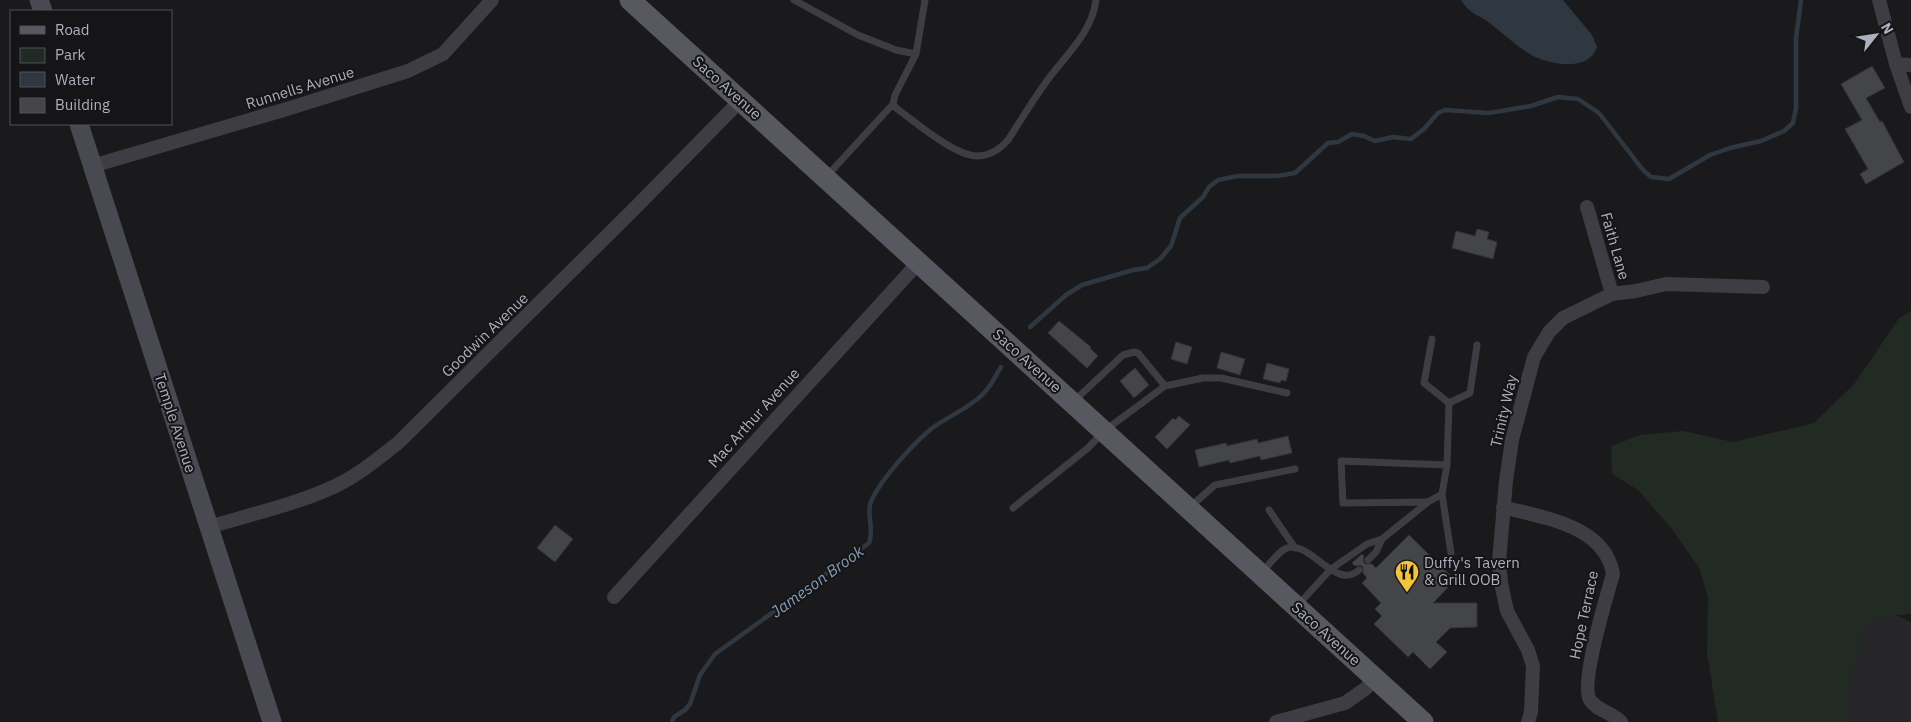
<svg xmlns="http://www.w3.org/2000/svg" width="1911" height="722" font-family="'IBM Plex Sans',sans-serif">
	<rect width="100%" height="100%" fill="#1a1a1c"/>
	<!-- built -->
	<path fill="#262629" d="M1840 591 1911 622V722H1785Z"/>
	<!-- green -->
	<path fill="#212a23" d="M1911 311V614L1878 617 1863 629 1849 689 1847 722H1718L1707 653 1708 597 1699 568 1672 529 1638 490 1612 474 1611 446 1640 435 1683 431 1733 442 1814 423 1855 383 1899 318Z"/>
	<!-- water -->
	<path fill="#2f3841" d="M1461 0H1563L1592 35 1597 47C1589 72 1552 65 1533 56 1517 47 1502 32 1487 21 1476 14 1468 12 1461 0Z"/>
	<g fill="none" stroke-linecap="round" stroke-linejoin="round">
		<!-- stream -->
		<path stroke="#2f3841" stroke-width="4.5" d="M1030 327 1066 295 1082 285 1133 270 1147 268 1160 259 1171 246 1180 218 1203 197 1209 187 1218 180 1238 176H1277L1295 173 1328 143 1338 142 1352 134 1364 136 1375 141 1393 137 1411 139 1424 129 1438 113 1445 110 1489 113 1531 106 1558 97 1578 99 1599 113 1643 170 1651 177 1669 179 1710 155 1730 148 1761 141 1784 131 1793 123 1796 108V38L1801 0
			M672 722 674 717 685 710 690 704 700 675 715 654 869 543C875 528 865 514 872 499 883 477 912 445 931 429 948 416 970 408 984 393 991 386 996 375 1001 367"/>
	</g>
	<!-- building -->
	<path fill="#444549" stroke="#343438" d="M1872 66 1885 88 1866 98 1880 122 1882 121 1904 162 1866 184 1860 174 1868 169 1845 129 1862 120 1841 84Z
		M1477 229 1489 232 1487 239 1497 242 1493 259 1452 248 1456 231 1475 236Z
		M1059 321 1091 347 1090 348 1098 356 1087 368 1048 333Z
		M1176 342 1192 347 1187 364 1171 359Z
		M1221 352 1245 359 1240 375 1217 368Z
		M1267 363 1289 369 1286 381 1281 380 1280 383 1263 379Z
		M1135 368 1149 385 1134 398 1120 381Z
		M1179 416 1190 425 1167 449 1155 437 1173 418 1175 420Z
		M1288 436 1292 453 1261 460 1260 456 1230 463 1229 460 1199 467 1195 450 1226 443 1227 446 1257 439 1258 443Z
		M555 525 573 539 555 562 537 548Z
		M1409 535 1455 580 1433 603H1477V627L1450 628 1436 642 1447 652 1430 669 1413 652 1408 657 1374 624 1382 616 1375 609 1381 603 1362 583 1367 578 1363 573V567L1360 565 1355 566 1352 563 1362 554 1364 556 1363 561 1365 564H1372L1376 568Z"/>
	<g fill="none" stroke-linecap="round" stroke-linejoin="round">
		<!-- lane -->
		<path stroke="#3d3d43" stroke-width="7" d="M794 0 858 35 896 50 916 54
			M925 0 916 54 895 95 893 104 896 108C915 122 955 156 977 156 990 156 1000 149 1008 140 1021 120 1034 98 1049 78 1067 54 1092 32 1096 0
			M826 177 893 104
			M1432 339 1424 383 1449 403 1470 393 1477 345
			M1073 402 1123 355 1134 352 1138 353 1165 386 1203 378H1221L1287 393
			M1442 494 1451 553
			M1427 502 1343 503 1341 461 1447 465
			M1191 506 1215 485 1295 469
			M1013 508 1088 448 1104 431 1165 386
			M1269 510 1295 548
			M1368 560 1376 552 1382 539
			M1263 571C1269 565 1277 553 1285 549 1309 537 1335 592 1359 570
			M1298 605 1331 569 1367 544 1382 539 1428 502 1442 494 1447 465 1449 403"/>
		<!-- street -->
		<path stroke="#3d3d43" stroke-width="14" d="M1879 0 1896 64
			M1911 65 1896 64 1911 107
			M92 166 287 109 408 71 443 54 492 0
			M1587 207 1612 294
			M1503 507C1543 518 1605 525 1613 574 1607 595 1580 684 1590 700 1596 710 1613 713 1621 722
			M209 527C251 514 307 502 345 481 364 471 381 456 398 443L635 208 740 101
			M614 597 919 262
			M1276 722 1345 703 1365 689 1376 678
			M1528 722 1531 712 1533 666 1528 650 1507 611 1501 583 1499 562 1506 481 1512 440 1534 357 1549 332 1563 318 1612 294 1636 291 1666 284 1763 287"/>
		<!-- secondary -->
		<path stroke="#494a51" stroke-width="19" d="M39 0 43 11
			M79 124 272 722"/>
		<!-- primary -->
		<path stroke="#575860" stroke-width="21" d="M630 0 1423 722"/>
	</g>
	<!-- icons -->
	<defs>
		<symbol id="restaurant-pin" viewBox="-11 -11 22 30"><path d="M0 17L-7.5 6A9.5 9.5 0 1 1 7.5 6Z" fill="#f3c33a" stroke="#151517"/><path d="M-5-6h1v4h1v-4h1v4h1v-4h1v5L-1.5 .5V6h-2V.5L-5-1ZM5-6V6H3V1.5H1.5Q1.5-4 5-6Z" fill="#111"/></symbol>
	</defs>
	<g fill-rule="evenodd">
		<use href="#restaurant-pin" x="1393" y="558" width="28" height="38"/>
	</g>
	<g text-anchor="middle" stroke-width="4" stroke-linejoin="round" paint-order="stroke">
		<!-- street labels -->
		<g font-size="15" fill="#acb0bc" stroke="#151517">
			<text transform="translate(300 88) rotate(-17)" y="5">Runnells Avenue</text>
			<text transform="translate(727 88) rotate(42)" y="5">Saco Avenue</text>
			<text transform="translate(1615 246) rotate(74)" y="5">Faith Lane</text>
			<text transform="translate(485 335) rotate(-44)" y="5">Goodwin Avenue</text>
			<text transform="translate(1027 361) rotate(42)" y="5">Saco Avenue</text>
			<text transform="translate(1504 411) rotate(-77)" y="5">Trinity Way</text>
			<text transform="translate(754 418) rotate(-48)" y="5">Mac Arthur Avenue</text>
			<text transform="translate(175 423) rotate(72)" y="5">Temple Avenue</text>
			<text transform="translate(1584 615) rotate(-78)" y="5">Hope Terrace</text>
			<text transform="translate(1326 634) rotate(42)" y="5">Saco Avenue</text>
		</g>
		<!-- poi labels -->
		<g font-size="15" fill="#acb0bc" stroke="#151517" text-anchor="start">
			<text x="1424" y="568">Duffy's Tavern<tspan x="1424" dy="17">&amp; Grill OOB</tspan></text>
		</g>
		<!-- water labels -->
		<g font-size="16" font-style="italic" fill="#849bb6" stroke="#151517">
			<text transform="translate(817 581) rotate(-36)" y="6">Jameson Brook</text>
		</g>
	</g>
	<!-- legend -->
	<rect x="10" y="10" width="162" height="115" fill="#151517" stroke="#515359"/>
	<rect x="20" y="26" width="25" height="8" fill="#575860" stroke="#515359"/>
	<text x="55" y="35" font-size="15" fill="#acb0bc">Road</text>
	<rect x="20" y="48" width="25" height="15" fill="#212a23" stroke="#515359"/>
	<text x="55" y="60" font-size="15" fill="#acb0bc">Park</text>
	<rect x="20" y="72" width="25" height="15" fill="#2f3841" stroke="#515359"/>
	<text x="55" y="85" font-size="15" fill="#acb0bc">Water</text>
	<rect x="20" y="98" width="25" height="15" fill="#444549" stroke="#515359"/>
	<text x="55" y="110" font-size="15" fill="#acb0bc">Building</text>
	<!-- north arrow -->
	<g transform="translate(1876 35) rotate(60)" stroke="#151517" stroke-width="4" paint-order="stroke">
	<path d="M0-4L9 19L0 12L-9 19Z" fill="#acb0bc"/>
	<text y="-8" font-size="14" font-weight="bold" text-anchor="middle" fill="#acb0bc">N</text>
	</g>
</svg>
